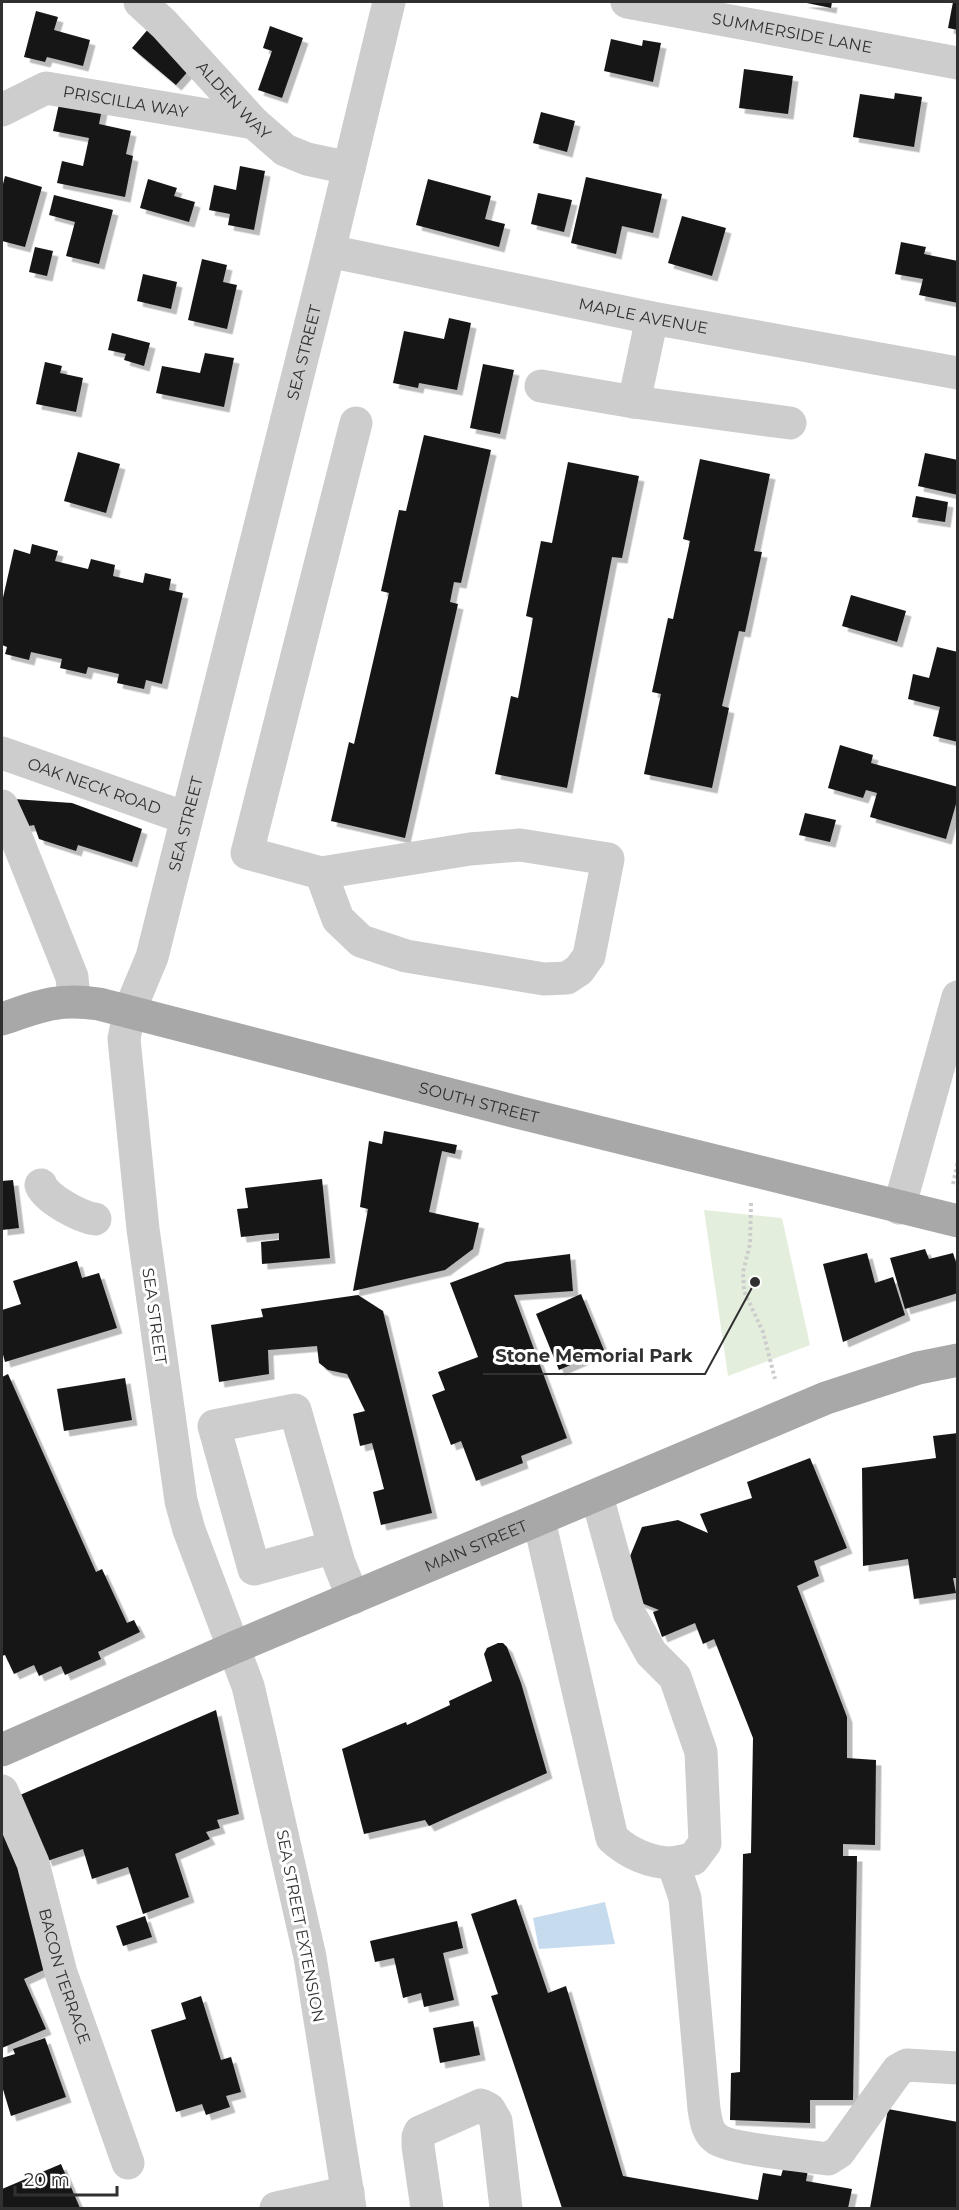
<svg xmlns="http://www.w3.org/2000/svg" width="959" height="2210" font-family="Montserrat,sans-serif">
	<defs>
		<filter id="shadow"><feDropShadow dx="5.5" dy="5.5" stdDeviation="0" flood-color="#0004"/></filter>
	</defs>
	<rect width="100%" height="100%" fill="#fff"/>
	<!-- green -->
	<path fill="#e4eedc" d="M704 1210 782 1218 810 1345 728 1376Z"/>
	<!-- water -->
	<path fill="#c7dbef" d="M605 1902 615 1944 539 1949 533 1918Z"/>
	<!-- building -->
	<path fill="#171717" filter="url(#shadow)" d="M802 2H832L831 8Z
		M953 2H958V30L948 28Z
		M36 11 58 17 54 30 90 40 83 66 47 57 45 62 24 57Z
		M155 21 191 68 176 85 132 48Z
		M270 26 303 38 282 98 258 90 272 51 263 48Z
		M611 39 642 46 643 40 661 43 653 82 604 71Z
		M744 69 793 76 788 114 739 108Z
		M895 93 922 97 914 147 853 137 860 94 894 99Z
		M61 95 103 104 99 124 131 131 126 154 133 156 125 197 57 183 62 161 83 166 89 138 53 131Z
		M541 112 575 121 567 152 533 143Z
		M240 166 265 171 254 230 228 225 230 214 209 210 214 185 236 190Z
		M5 176 42 187 25 247 2 241V188Z
		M586 177 662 194 653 233 622 226 616 254 571 243Z
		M148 179 177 188 174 196 195 202 189 222 140 208Z
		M428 179 491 196 485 219 505 224 499 247 416 225Z
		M538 193 572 200 564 232 531 224Z
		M54 195 113 210 99 264 66 256 75 222 49 215Z
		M682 216 726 228 712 276 668 263Z
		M901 242 926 247 924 254 958 261V303L919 295 923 279 895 274Z
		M35 247 53 251 47 276 29 272Z
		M202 259 227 265 223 282 237 285 227 329 188 320Z
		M143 274 177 282 171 309 137 301Z
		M449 318 471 323 457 390 419 383 418 388 393 383 404 331 444 339Z
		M112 333 150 343 144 366 124 360 126 354 108 350Z
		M205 353 234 358 224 407 156 393 162 366 200 373Z
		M45 362 62 366 60 373 83 378 76 412 36 404Z
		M483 364 514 370 500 434 470 428Z
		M424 435 491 450 461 583 454 582 450 602 458 604 405 838 331 821 349 742 354 744 389 593 381 591 399 510 406 511Z
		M78 452 120 464 106 513 64 501Z
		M925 453 958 460V495L918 486Z
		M700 459 770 474 754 551 762 552 745 632 739 631 722 706 729 708 712 788 644 774 661 694 652 692 668 618 673 619 690 541 683 539Z
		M568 462 639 476 622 558 612 557 567 788 495 774 511 696 518 698 533 618 526 616 541 541 552 543Z
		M916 496 948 502 945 522 912 517Z
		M32 544 58 551 55 561 88 569 91 559 115 565 113 576 143 583 145 573 171 579 169 590 183 593 162 684 146 680 144 689 117 683 119 674 88 667 86 674 60 668 62 659 31 652 29 660 5 654 7 647 2 645V602L14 549 30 554Z
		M851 595 906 611 897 642 842 626Z
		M937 647 958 652V742L933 736 940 707 908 699 913 674 929 678Z
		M840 745 873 755 871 763 958 787V797L946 839 870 817 877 793 866 790 863 798 828 788Z
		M14 799 72 803 142 829 132 862 78 845 76 851 39 839 34 825 24 827Z
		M805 813 836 820 830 842 799 835Z
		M384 1131 457 1145 455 1154 442 1151 429 1212 479 1223 473 1249 445 1270 353 1291 368 1209 360 1207 369 1141 382 1144Z
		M322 1179 330 1258 262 1264 261 1242 279 1240V1233L241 1237 237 1209 248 1208 245 1188Z
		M13 1180 19 1228 2 1230V1181Z
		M925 1249 929 1259 953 1253 958 1268V1293L905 1309 890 1258Z
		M867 1253 875 1283 893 1277 905 1315 843 1342 823 1264Z
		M570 1254 573 1291 514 1295 567 1438 521 1456 523 1463 476 1481 461 1441 451 1445 432 1395 445 1390 438 1372 478 1357 450 1283 506 1262Z
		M77 1261 82 1278 99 1273 117 1328 5 1362 2 1351V1310L21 1304 13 1281Z
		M581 1294 604 1350 559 1370 536 1314Z
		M358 1295 383 1311 432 1513 381 1525 373 1492 384 1489 372 1443 360 1446 353 1414 365 1411 347 1374 328 1370 319 1363 317 1346 268 1350 269 1374 219 1382 211 1325 263 1317 261 1309Z
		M8 1374 96 1572 102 1569 127 1623 134 1620 140 1632 98 1652 101 1659 65 1675 61 1666 39 1676 34 1665 14 1674 5 1655 2 1656V1377Z
		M125 1378 132 1420 64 1431 57 1389Z
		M958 1433V1578H953L956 1593 914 1599 908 1559 863 1566 862 1468 936 1458 933 1436Z
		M810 1458 847 1548 814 1561 819 1576 797 1586 847 1717V1758L876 1760 875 1845 843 1844V1856H857L853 2100H810V2123L730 2120 731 2073 740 2072 743 1854 751 1853 753 1738 714 1639 703 1644 695 1623 662 1637 653 1612 659 1610 639 1602 626 1566 642 1527 678 1520 708 1533 700 1514 752 1498 747 1482Z
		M498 1643H503L507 1647 521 1683 547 1773 429 1826 425 1820 364 1834 342 1749 406 1722 407 1725 450 1705 449 1701 492 1681 484 1654 487 1648Z
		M216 1710 239 1814 217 1820 220 1828 206 1832 210 1839 175 1854 189 1897 143 1914 128 1867 92 1879 83 1849 47 1861 20 1795Z
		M2 1800 48 1968 24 1979 46 2029 2 2048Z
		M516 1899 548 1993 566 1986 623 2176 758 2200 763 2173 781 2176 784 2166 808 2170 806 2181 852 2189 848 2208H562L491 1996 498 1994 471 1914Z
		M145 1916 152 1937 123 1946 116 1926Z
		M457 1921 463 1948 443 1953 454 2000 424 2007 421 1993 403 1998 394 1958 375 1962 370 1941Z
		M201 1996 221 2060 231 2057 241 2092 226 2096 230 2107 206 2115 202 2104 176 2112 151 2030 186 2019 181 2003Z
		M473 2021 480 2055 440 2063 433 2028Z
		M45 2038 66 2097 11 2116 2 2086V2058L15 2054 13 2049Z
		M888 2109 958 2122V2208H870Z
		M61 2164 80 2208H2V2189Z"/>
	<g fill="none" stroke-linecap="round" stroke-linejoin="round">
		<!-- path -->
		<path stroke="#cdcdcd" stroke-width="4" stroke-dasharray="3 3" stroke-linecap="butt" d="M953 1184 958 1161
			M751 1203 750 1244 743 1272 744 1291 763 1332 775 1379"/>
		<!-- minor -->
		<g stroke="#cdcdcd" stroke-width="33">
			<path id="s1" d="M140 2 164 24 254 123 285 150 307 159 349 168"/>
			<path id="s2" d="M627 2 958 63"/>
			<path id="s3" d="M2 110 46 88 254 123"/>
			<path id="s4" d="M329 251 652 318 958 373"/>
			<path d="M541 386 634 402 790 423"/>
			<path d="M634 402 652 318"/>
			<path id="s5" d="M2 753 186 818"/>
			<path d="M2 806 14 832 72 977 74 1001"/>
			<path d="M321 873 338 919 361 941 406 956 544 979 567 978 579 970 589 956 608 859 520 845 470 849 321 873 247 853 356 423"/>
			<path d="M41 1185C45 1198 80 1217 95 1219"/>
			<path d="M899 1208 958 997"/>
			<path d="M597 1496 629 1613 651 1653 675 1677 701 1752 705 1843 693 1859 673 1863"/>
			<path d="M539 1520 612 1838C628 1853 650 1863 673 1863L685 1898 704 2109C706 2120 707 2133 717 2139 730 2149 807 2156 828 2159L839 2152 898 2070 907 2065 958 2068"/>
			<path d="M334 1547 254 1569 214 1426 295 1410 339 1563 353 1598"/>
			<path id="s6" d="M2 1791 33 1863 61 1973 128 2163"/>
			<path d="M276 2208 348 2192"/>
			<path id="s7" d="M350 2208 310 1957 259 1733 248 1686 189 1530 181 1501 143 1229 124 1039 129 1012 152 957 329 251 389 2"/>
			<path d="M427 2208 418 2146V2137L420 2132 481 2105 489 2109 496 2121 506 2208"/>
		</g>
		<!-- major -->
		<g stroke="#a8a8a8" stroke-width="33">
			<path id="s8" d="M2 1019C40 1006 57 998 99 1004L521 1113 958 1221"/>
			<path id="s9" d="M2 1750 233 1648 826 1398 918 1368 958 1360"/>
		</g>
	</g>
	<g text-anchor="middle" stroke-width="6" stroke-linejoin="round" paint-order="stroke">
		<!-- street labels -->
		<g font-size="16" fill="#303030" stroke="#fff">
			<text dy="6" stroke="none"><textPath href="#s2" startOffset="168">SUMMERSIDE LANE</textPath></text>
			<text dy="6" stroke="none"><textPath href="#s1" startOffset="136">ALDEN WAY</textPath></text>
			<text dy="6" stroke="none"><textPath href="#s3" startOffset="130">PRISCILLA WAY</textPath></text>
			<text dy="6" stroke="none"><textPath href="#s4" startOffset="321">MAPLE AVENUE</textPath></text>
			<text dy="6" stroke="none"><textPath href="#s7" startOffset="1905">SEA STREET</textPath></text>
			<text dy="6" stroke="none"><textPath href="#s5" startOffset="98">OAK NECK ROAD</textPath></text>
			<text dy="6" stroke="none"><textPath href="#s7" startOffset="1419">SEA STREET</textPath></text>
			<text dy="6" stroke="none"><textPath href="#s8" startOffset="492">SOUTH STREET</textPath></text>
			<text transform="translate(155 1316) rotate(82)" y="6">SEA STREET</text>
			<text dy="6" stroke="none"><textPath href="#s9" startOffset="516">MAIN STREET</textPath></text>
			<text transform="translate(301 1926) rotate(79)" y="6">SEA STREET EXTENSION</text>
			<text dy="6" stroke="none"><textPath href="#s6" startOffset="196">BACON TERRACE</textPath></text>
		</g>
	</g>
	<!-- callouts -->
	<path fill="none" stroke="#303030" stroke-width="2" d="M755 1282L705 1374H483"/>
	<circle fill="#303030" stroke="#fff" stroke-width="2" cx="755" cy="1282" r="6"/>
	<g font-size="18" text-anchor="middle" font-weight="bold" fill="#303030" stroke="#fff" stroke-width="6" stroke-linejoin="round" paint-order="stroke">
		<text x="594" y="1362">Stone Memorial Park</text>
	</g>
	<!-- border -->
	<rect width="959" height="2210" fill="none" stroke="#303030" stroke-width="6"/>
	<!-- scale -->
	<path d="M15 2186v9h102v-9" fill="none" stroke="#303030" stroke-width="3"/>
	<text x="24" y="2186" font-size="18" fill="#303030" stroke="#ffffff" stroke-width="4.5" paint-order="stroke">20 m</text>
</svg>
